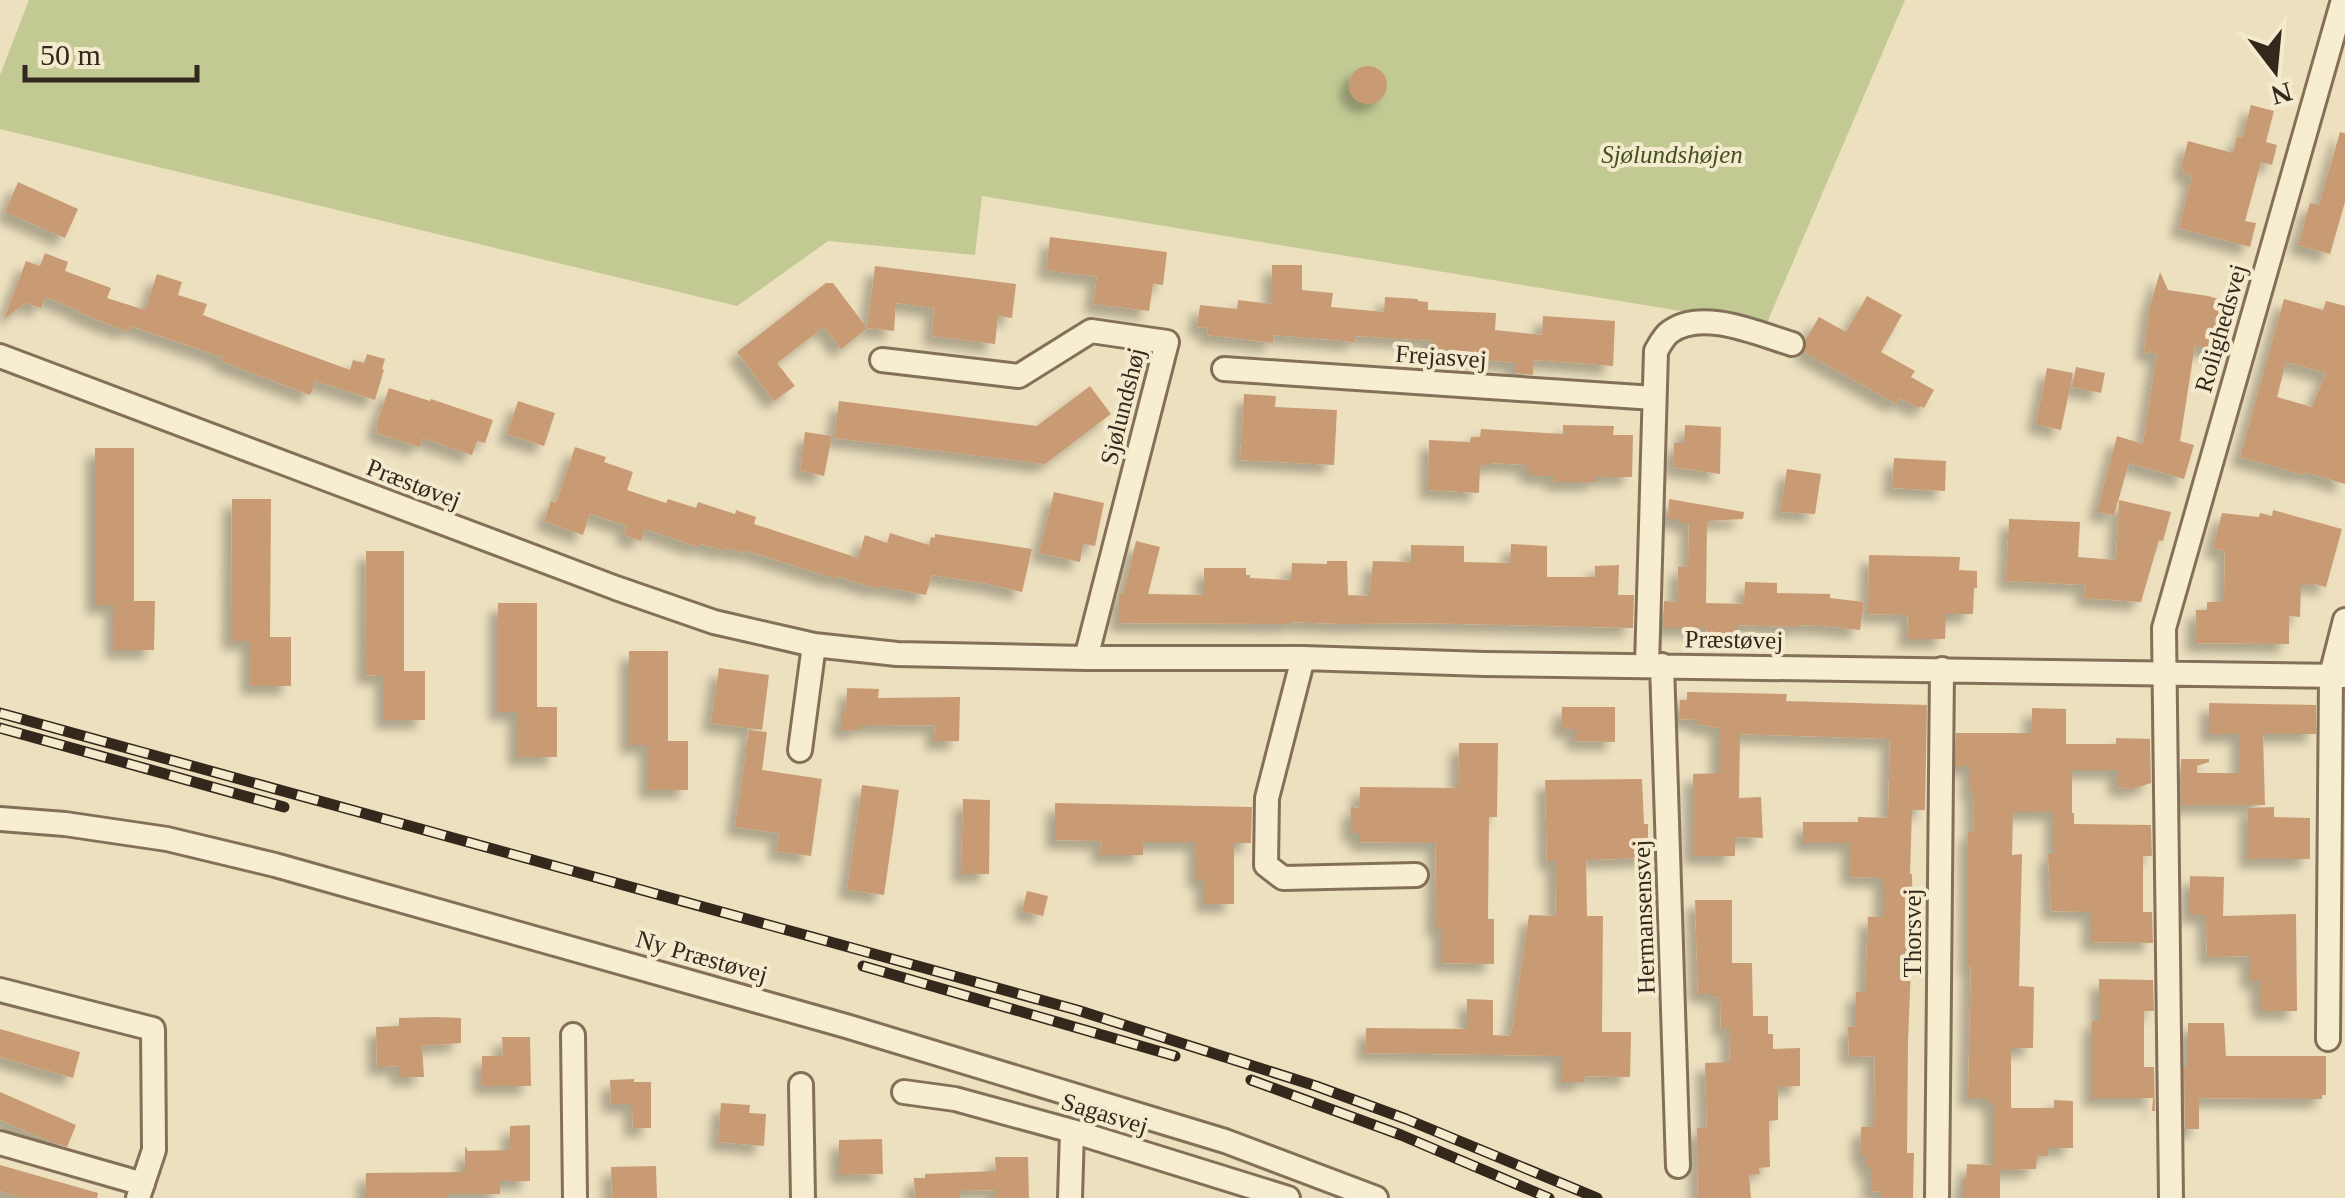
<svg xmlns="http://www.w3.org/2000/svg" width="2345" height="1198" font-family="'Times New Roman',serif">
	<defs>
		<filter id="shadow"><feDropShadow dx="-9" dy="9" stdDeviation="5" flood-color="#0004"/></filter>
	</defs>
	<rect width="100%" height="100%" fill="#ece0bf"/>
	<!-- green -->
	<path fill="#c2c993" d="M29 0H1905L1766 325 982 196 975 255 828 241 737 306 0 129V75Z"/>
	<!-- building -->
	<path fill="#c99b75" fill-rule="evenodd" filter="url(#shadow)" d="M1349 85a19 19 0 1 1 38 0a19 19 0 1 1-38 0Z
		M2251 105 2274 111 2266 142 2277 145 2272 165 2261 162 2245 221 2256 223 2250 247 2179 228 2192 176 2183 173 2184 169 2181 168 2188 141 2233 153 2237 137 2242 138Z
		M2340 132 2345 133V202L2330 254 2298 245 2310 203 2319 205Z
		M18 182 78 209 65 238 5 212Z
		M1050 237 1167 252 1163 285 1153 284 1149 311 1093 304 1097 277 1046 270Z
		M45 253 68 262 65 271 111 288 107 298 145 310 157 274 182 282 178 295 207 304 203 315 271 341 350 370 353 360 364 363 367 354 385 359 382 369 384 370 375 400 316 381 310 395 221 361 222 357 130 326 128 331 107 324 78 312 79 310 45 297 41 308 26 303 4 319 26 261 40 266Z
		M1272 265H1302V290L1333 293 1331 307 1384 312 1385 297 1418 299V301L1428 302V310L1496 313 1495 330 1542 335 1543 316 1615 321 1613 366 1534 360 1533 375 1515 373V363L1464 358 1465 352 1434 351V341L1356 336 1355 342 1274 335 1273 343 1207 335 1208 328 1197 327 1200 305 1237 309 1238 300 1272 304Z
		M875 266 1016 284 1012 318 998 316 995 344 932 336 934 308 896 303 894 331 868 328 841 349 824 327 777 363 795 386 774 401 737 352 826 283H833L867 328Z
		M2160 272 2168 290 2208 296 2236 304 2221 353 2195 345 2180 441 2194 445 2184 479 2129 463 2114 515 2097 512 2117 436 2143 444 2157 354 2144 352 2149 309Z
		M1867 296 1902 315 1881 352 1915 371 1911 377 1934 390 1924 408 1920 406 1919 408 1899 398 1896 404 1804 352 1806 339 1819 317 1846 332Z
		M2284 299 2323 310 2326 301 2345 306V484L2305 472 2304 475 2240 457ZM2286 362 2326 373 2312 407 2277 397Z
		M2076 367 2105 373 2101 393 2072 387Z
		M2047 368 2073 373 2061 430 2036 424Z
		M1090 386 1111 414 1045 464 834 438 839 401 1037 426Z
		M389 388 430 401 431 399 493 420 485 443 477 441 472 455 423 438 420 447 376 433 378 427 376 426Z
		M1244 394 1276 396 1275 407 1337 410 1334 465 1240 460Z
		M518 401 555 413 544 446 507 434Z
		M1563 425 1614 426 1613 435H1633L1632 477H1596V482H1554L1553 476H1534V473H1527V465L1491 463V465H1480L1479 493 1428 490 1429 440 1470 442 1471 437H1480L1481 429 1563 434Z
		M1685 425 1721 427 1720 474 1673 467 1674 443H1684Z
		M805 432 832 436 824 476 800 470Z
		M575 447 606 457 604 462 633 472 627 490 666 503 668 499 696 508 698 502 735 514 736 510 756 517 754 524 858 558 865 535 887 543 890 533 929 545 931 537 935 538V534L1032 549 1022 592 989 584 932 575 926 595 879 586 878 589 836 576V579L744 550 743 553 726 548 725 551 701 544 698 547 645 529 641 541 624 535 627 526 590 514 583 535 544 521 551 501 556 503Z
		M95 448H134V601H155L154 650H114V605H95Z
		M1894 458 1946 461 1945 491 1892 488Z
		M1787 469 1821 474 1815 514 1780 512Z
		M1054 492 1104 503 1095 546 1083 544 1080 562 1039 553Z
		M232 499H271L270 637H291V686H250V641H231Z
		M1669 499 1744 512 1743 519 1707 521 1706 603 1744 604 1745 582 1777 583V593L1830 594V598L1864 602 1860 630 1824 626 1799 625V627L1738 625V637H1711L1707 636 1706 628H1663L1664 601 1677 602 1678 567H1688L1689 523H1679V519H1668Z
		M2119 500 2171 512 2163 541 2159 540 2141 602 2084 598 2085 585 2006 581 2009 519 2080 522 2078 557 2116 560Z
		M2273 510 2342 529 2326 587 2311 583 2310 586 2301 583 2300 617 2289 616V644L2195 643 2196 610H2207V602H2224L2225 551 2213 548 2222 513 2259 517 2260 513 2272 516Z
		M1136 541 1160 547 1148 594 1204 595V568H1246V575H1250V578L1291 580 1292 563 1327 564V561H1347L1348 595 1369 596 1373 561 1411 562V545L1464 546V562L1510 563 1511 544 1547 546V577H1595V566L1619 565 1618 595H1634L1633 628 1419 623 1343 624 1290 622V624L1119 623V594H1123Z
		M366 551H404V671H425V720H384V676L365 675Z
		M1869 555 1960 557 1959 570 1977 571V588H1974L1973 614H1946L1945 639H1907L1908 615 1868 614Z
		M498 603H537V707H557V757H517V712H498Z
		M629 651H668V741H688V790H648V745H629Z
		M719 668 769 675 762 730 711 723Z
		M847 688 879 689 878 698 960 697 959 741H934L935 725 859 726V730H841V711H846Z
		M1687 692 1787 694 1786 701 1927 705 1925 810H1912L1910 874H1912L1913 918 1908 1041 1907 1153H1914L1913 1198H1882V1192L1871 1191V1167H1865V1155H1860L1861 1127H1874L1875 1056 1849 1057 1848 1027 1856 1026V992H1865L1868 917H1883V878L1850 877V843H1803V822H1858V817L1888 818 1890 739 1740 734 1739 798 1761 797 1763 838 1735 837V856H1693V774L1719 773V728L1697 724V720L1679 719 1680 700H1687Z
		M2209 703 2316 705V734H2263L2265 805H2181V759H2209V762L2197 766V773H2240V734H2209Z
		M1562 707H1615V742L1575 741V729H1561Z
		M2032 708 2066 709V744H2116V738L2150 739 2151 783 2133 789 2117 787V770H2072V813H2074V824L2151 825 2152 856H2143V912H2152L2153 943 2091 942V912L2051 911 2048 854H2054V812H2013L2012 855 2022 854 2019 986 2034 987 2033 1048H2011V1108H2054V1100L2073 1101V1148H2048V1156H2037L2036 1169 2000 1170V1198H1963V1180H1966L1967 1164 1993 1165V1103H1988V1098H1968L1971 966 1968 967V832H1974L1973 791H1970V766H1956V733H2032Z
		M749 730 767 732 762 770 822 779 811 856 776 851 779 833 735 827Z
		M1459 743H1498L1497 817H1489L1488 919H1494V964L1441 963V928H1435L1436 843 1359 842V833H1351V807L1359 808 1360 787 1458 788Z
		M1642 779 1644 824H1648V858L1586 860 1587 916H1603L1602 1032H1631L1630 1077 1585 1076 1584 1082H1562V1056L1365 1053 1366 1028 1467 1029V999L1493 1000V1035L1511 1036 1529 915 1556 916 1555 861H1547L1545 780Z
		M862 785 899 790 884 895 847 890Z
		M963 799 990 800 989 874H961Z
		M1055 803 1252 807 1251 843H1234V904H1204V879H1196V842H1144L1143 855H1100L1101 841 1055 840Z
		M2274 807V817L2310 818V859H2248V808Z
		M2190 876 2224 877 2223 916 2296 914 2297 1011H2262V1003H2259V980H2249V956L2207 957 2206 915H2190Z
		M1027 891 1048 896 1043 916 1022 911Z
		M1695 900H1732V963H1752L1753 1016H1768V1034H1773V1049L1800 1048V1086L1778 1087V1120L1769 1121 1770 1167 1759 1168 1760 1174 1749 1175 1751 1198H1698L1697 1128H1707L1705 1063 1730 1062 1729 1028H1721L1720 997 1714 998V994H1698Z
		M2099 979 2153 980 2154 1011H2144V1067H2154L2155 1111H2152L2153 1098H2092V1021H2099Z
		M434 1017 461 1018V1043L422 1046 424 1077H399V1066L377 1067 376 1027 399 1026V1018Z
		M2188 1023H2224L2226 1056H2326V1095H2322V1099L2199 1098V1129H2185L2184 1067H2188Z
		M0 1029 80 1052 73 1078 0 1057Z
		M502 1037H530L531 1086H482V1056H503Z
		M634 1079V1082H651V1128H633L632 1104H611L610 1080Z
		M0 1092 76 1125 67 1147 49 1141 0 1120Z
		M721 1103 750 1105 749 1113 766 1114 764 1146 718 1142Z
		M530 1125V1181H500V1194H448V1198H365L366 1173 465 1172V1146L468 1151 510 1150V1126Z
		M882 1139 883 1174 839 1175V1140Z
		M995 1157H1028L1029 1198H996V1190L960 1191V1198H915L914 1178H925V1174L996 1171Z
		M0 1165 98 1193 97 1198H24L0 1191Z
		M656 1166 657 1198H612L611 1167Z"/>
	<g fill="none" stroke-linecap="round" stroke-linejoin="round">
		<defs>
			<path id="minor" d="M0 356 616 588 714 622 814 645 897 654 1086 658H1303L1484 664 2345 676
				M882 360 1019 376 1091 331 1167 342 1086 658
				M1224 369 1654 398
				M1303 658 1267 798 1266 865 1283 878 1416 875
				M1647 665 1656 351C1660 344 1664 336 1670 332 1701 308 1759 334 1792 344
				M1662 665 1678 1166
				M800 750 814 645
				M0 819 65 824 167 839 275 865 846 1026 1225 1141 1376 1198
				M0 990 153 1029 154 1150 138 1198
				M573 1035 575 1198
				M2328 1039 2331 675 2345 620
				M801 1085 803 1198
				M904 1092 955 1099 1072 1131 1288 1198
				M0 1143 143 1184
				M1070 1198 1072 1131
				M1937 1198 1942 669
				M2171 1198 2164 628 2343 0"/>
		</defs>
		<!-- minor casing -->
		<use href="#minor" stroke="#847058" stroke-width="28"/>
		<!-- minor -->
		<use href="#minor" stroke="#f7edd1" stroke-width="22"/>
		<defs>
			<path id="rail" d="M0 713 1077 1010 1316 1086 1406 1119 1597 1198
				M0 728 284 807
				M863 966 1175 1056
				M1251 1080 1401 1135 1549 1198"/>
		</defs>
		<!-- rail casing -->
		<use href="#rail" stroke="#34281c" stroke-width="11"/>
		<!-- rail -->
		<use href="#rail" stroke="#f4eace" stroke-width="8" stroke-dasharray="22" stroke-linecap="butt"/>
	</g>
	<g text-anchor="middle" stroke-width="8" stroke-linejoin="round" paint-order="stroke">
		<!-- park labels -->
		<g font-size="25" font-style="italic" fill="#435023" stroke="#f4eace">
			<text x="1672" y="163">Sjølundshøjen</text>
		</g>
		<!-- street labels -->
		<g font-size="25" fill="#34281c" stroke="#f4eace">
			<text transform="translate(2220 328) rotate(-74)" y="9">Rolighedsvej</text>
			<text transform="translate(1441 356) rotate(4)" y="9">Frejasvej</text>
			<text transform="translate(1122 406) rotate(-76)" y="9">Sjølundshøj</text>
			<text transform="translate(414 483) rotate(21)" y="9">Præstøvej</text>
			<text transform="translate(1734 639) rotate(1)" y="9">Præstøvej</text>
			<text transform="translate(1643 917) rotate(-92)" y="9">Hermansensvej</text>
			<text transform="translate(1912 933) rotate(-90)" y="9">Thorsvej</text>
			<text transform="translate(702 956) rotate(16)" y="9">Ny Præstøvej</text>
			<text transform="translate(1105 1113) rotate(17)" y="9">Sagasvej</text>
		</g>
	</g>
	<!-- north arrow -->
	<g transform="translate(2275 70) rotate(164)" stroke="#f4eace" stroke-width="8" paint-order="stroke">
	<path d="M0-8L18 38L0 25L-18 38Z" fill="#34281c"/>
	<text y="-15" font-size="28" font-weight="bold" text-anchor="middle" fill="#34281c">N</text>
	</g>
	<!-- scale -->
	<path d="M25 65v15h172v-15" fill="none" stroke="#34281c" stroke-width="5"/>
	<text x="40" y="65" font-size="30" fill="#34281c" stroke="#f4eace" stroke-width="8" paint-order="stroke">50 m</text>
</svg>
